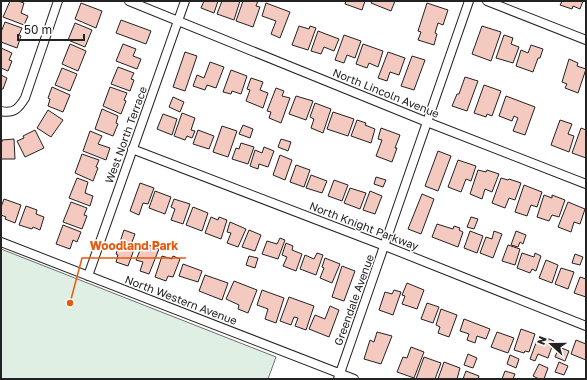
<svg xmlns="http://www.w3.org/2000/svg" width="587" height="380" font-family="'Golos Text',sans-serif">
	<rect width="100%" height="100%" fill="#fff"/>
	<!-- green -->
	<path fill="#e0efe3" stroke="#6f6f6f" d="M1 249 276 357 268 379H1Z"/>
	<!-- building -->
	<path fill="#f3c9c0" stroke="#222" d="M10 1H18L24 3 21 13 28 16 24 25 3 17Z
		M204 1H218L214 13 201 8Z
		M222 1H240L234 20 217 14Z
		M243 1H258L256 6 260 7 253 27 236 21Z
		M346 1H365L362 10 345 4Z
		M372 1H395L391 11 371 3Z
		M562 1H583L580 9 573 6 572 9 560 5Z
		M81 3 102 11 96 28 75 19Z
		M266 3 290 12 280 38 271 34 276 21 262 16Z
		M427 3 448 10 443 25 438 23 435 33 437 34 434 45 418 40 421 32 418 31Z
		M121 20 151 31 146 44 116 33Z
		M5 22 22 28 19 35 21 36 17 48 1 42V32Z
		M75 23 92 30 85 47 68 40Z
		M299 26 309 29 310 26 316 28 308 50 292 45Z
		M482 26 501 32 491 61 472 54Z
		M318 31 339 39 334 51 324 47 321 54 311 51Z
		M344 35 361 41 355 58 347 55 344 63 335 60Z
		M504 35 513 38 511 44 519 47 513 63 496 58Z
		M70 44 86 51 78 71 62 64Z
		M123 44 136 49 133 56 141 59 137 69 116 61Z
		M363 44 383 51 378 67 369 63 367 68 356 64Z
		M531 45 543 49 540 58H538L533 72 516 66 521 50 528 53Z
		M1 48 12 53 9 60 12 61 8 71 1 68Z
		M185 52 197 56 185 91 173 87Z
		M388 52 405 58 399 75 390 72 387 81 378 78Z
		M412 56 425 60 414 90 401 86Z
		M569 59 578 63 577 66 586 69 578 93 565 88 567 84 562 82Z
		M210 62 224 67 216 88 207 85 205 90 193 86 197 75 204 78Z
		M118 67 134 73 131 79 134 80 130 91 111 84Z
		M62 68 77 74 70 91 55 85Z
		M231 70 247 76 241 94 232 91 231 94 223 92Z
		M1 75 7 78 3 89H1Z
		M465 77 478 81 467 111 452 106 457 94H459Z
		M251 78 263 82 260 90 268 93 263 108 246 101 250 90 247 89Z
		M484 85 501 91 492 116 487 114 486 117 474 113Z
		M52 87 70 95 63 112 48 106 50 99 48 98Z
		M110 87 127 93 124 100 126 101 121 114 103 106Z
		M276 88 284 91 282 96 290 98 281 123 269 118 271 112 267 111Z
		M296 96 313 101 306 120 289 114Z
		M506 96 535 107 525 135 513 131 518 118 514 116 512 121 499 116Z
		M173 97 184 102 180 112 169 107Z
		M315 103 331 109 323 133 311 128 314 119 310 117Z
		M102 109 118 116 116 123 118 124 113 136 95 129Z
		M48 110 63 120 51 137 37 128Z
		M333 112 354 119 348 136 327 129Z
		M182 113 195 118 191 130 195 131 192 138 187 136 185 140 174 136Z
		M163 114 177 119 172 135 157 129Z
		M357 120 366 123 365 125 375 129 371 143 351 136Z
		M560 120 572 124 568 134 574 136 569 152 551 145Z
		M243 125 253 129 250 138 239 134Z
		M222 126 237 131 228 157 213 152Z
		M381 128 400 135 395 148H397L392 162 376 156 382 140 378 139Z
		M581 128 586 130V158L572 153Z
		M35 130 44 148 25 157 17 141 24 138 23 136Z
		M198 130 214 136 209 149 193 144Z
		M90 131 102 136 98 144 110 148 106 160 83 151Z
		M14 139 15 159H1V143L2 142V140Z
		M281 139 291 142 288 151 278 147Z
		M241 143 254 147 248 164 232 159 236 148 239 149Z
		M264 147 274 151 268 167 259 164 258 169 250 166 255 150 262 153Z
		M438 151 451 156 438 191 425 186Z
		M82 154 99 160 96 167 98 168 93 181 75 173Z
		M280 155 292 160 285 180 273 175Z
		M458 160 476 166 471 181 466 179 461 192 448 187Z
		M296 165 310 170 304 187 290 182Z
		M478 170 486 172 487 170 499 174 492 192 485 189 482 199 470 194Z
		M311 175 327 181 322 193 306 188Z
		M376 177 386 180 383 187 374 184Z
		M77 178 88 182 85 193 93 196 90 206 69 198Z
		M501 178 508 180 509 179 521 183 515 200 509 198 505 208 492 203Z
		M334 180 348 185 342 201 328 196Z
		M140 183 154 188 148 204 143 203 139 215 130 211Z
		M524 185 542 192 537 207 531 205 527 216 515 212Z
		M350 188 366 193 360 209 344 203Z
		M155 191 171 197 165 214 149 208Z
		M370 191 382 196 375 214 363 210Z
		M422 194 434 199 421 234 408 229Z
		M544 195 552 198V195L565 200 559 217 552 215 549 221 537 217Z
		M4 199 21 205 15 223 5 219 6 217 1 215V207Z
		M174 199 190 204 183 224 171 220 175 209 171 207Z
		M71 202 87 208 84 215 87 216 82 229 63 222Z
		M568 202 585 209 580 224 574 222 571 232 558 227Z
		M26 206 37 210 36 214 44 217 40 230 33 227 32 229 19 225Z
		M193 207 208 213 202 231 186 225Z
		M211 217 218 220 219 217 227 220 221 239 205 233Z
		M471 217 478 219 474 229 467 227Z
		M230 222 246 229 238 247 227 243 231 233 227 232Z
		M437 224 453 229 454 226 460 228 459 230 463 232 458 247 432 237Z
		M63 225 81 232 77 242 73 240 70 249 56 244Z
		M124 230 135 234 132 242 136 244 128 266 116 262 118 255 116 254Z
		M249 230 261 235 255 251 242 247Z
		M470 231 483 236 477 253 464 248Z
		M494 231 502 234 493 258 480 253 486 237 492 239Z
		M516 231 526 235 523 244 520 242 518 247 511 245Z
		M280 238 285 240 278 259 262 254 267 241 277 244Z
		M143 243 159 249 149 274 140 271 143 262 136 260Z
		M286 243 293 246 292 250 302 254 296 271 283 266 287 257 282 255Z
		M508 245 520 249 515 265 502 261Z
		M317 253 323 255 316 275 300 269 305 255 314 259Z
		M522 253 534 257 535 253 541 256 536 271 532 269 530 273 517 268Z
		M575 254 583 257 580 265 572 263Z
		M162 256 172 259 173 256 180 259 173 277 168 276 166 281 155 277Z
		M249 256 258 258 255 268 246 265Z
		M325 258 340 264 332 283 320 278 324 268 322 267Z
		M546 260 558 265 552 283 539 278Z
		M183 264 202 271 198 282 179 276Z
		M342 266 355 271 344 301 332 297Z
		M561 268 574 272 568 289 555 284Z
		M205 275 228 283 222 300 199 291Z
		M580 277 586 279V297L574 293Z
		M234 281 257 290 248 313 238 309 239 305 226 299Z
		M407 283 424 290 417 309 402 304 405 296 402 295Z
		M262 290 284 298 276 323 265 319 268 309 257 305Z
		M394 290 401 292 393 315 379 310 385 292 392 294Z
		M289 297 314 306 306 330 295 326 298 318 294 317 291 325 280 321Z
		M427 303 439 307 433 323 421 319Z
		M330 306 339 310 329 337 309 329 315 315 325 319Z
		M441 309 457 315 449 337 438 333 440 327 436 325Z
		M464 319 490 329 486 339 477 336 475 343 467 340 469 334 460 331Z
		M521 329 535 334 529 352 525 351 524 353 514 350Z
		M377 332 392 336 381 364 364 359 370 340 374 342Z
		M497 332 514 338 508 353 491 347Z
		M539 335 554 341 548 358 538 354 535 361 530 359Z
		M576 340 586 344V360L571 354Z
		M411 347 424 352 414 378 397 372 403 357 407 358Z
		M559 347 569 351 565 361 555 357Z
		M468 354 477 358 473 368 464 365Z
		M510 355 519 359 516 368 507 364Z
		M424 357 441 363 435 379H416Z
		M444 362 460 368 457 379H438Z
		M559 362 568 366 564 375 555 372Z
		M539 364 548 368 544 379H539L533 376Z
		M466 371 479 376 478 379H463Z
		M505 371 515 374 513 379H502Z"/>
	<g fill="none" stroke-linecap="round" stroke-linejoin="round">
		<defs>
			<path id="minor" d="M129 1 427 122 586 184
				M487 1 586 40
				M1 111C14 114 19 108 25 98L58 1
				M132 149 385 246 586 326
				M1 242 354 379
				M88 276 185 1
				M338 379 469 1"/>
		</defs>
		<!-- minor casing -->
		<use href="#minor" stroke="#222" stroke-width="10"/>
		<!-- minor -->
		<use href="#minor" stroke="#fff" stroke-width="8"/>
	</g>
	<g text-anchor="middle" stroke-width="3" stroke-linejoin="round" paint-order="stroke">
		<!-- street labels -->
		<g font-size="11" fill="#222" stroke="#fff">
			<text transform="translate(386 93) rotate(22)" y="4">North Lincoln Avenue</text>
			<text transform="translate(126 135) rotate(-70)" y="4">West North Terrace</text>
			<text transform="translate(364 226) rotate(21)" y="4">North Knight Parkway</text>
			<text transform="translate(181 300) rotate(21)" y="4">North Western Avenue</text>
			<text transform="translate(354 300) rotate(-70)" y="4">Greendale Avenue</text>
		</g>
	</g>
	<!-- callouts -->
	<path fill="none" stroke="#e8590c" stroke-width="1.5" d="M70 303L82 258H186"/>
	<circle fill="#e8590c" stroke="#fff" stroke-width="1.5" cx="70" cy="303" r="4"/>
	<g font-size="12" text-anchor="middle" font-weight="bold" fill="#e8590c" stroke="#fff" stroke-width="3" stroke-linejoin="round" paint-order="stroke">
		<text x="134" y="250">Woodland Park</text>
	</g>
	<!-- border -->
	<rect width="587" height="380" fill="none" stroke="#222222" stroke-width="4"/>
	<!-- north arrow -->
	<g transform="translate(551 344) rotate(291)" stroke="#ffffff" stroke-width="3" paint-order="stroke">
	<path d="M0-3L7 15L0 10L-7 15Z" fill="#222222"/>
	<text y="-6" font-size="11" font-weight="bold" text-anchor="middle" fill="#222222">N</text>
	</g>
	<!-- scale -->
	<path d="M18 34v6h66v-6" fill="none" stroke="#222222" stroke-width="2"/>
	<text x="24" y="34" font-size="12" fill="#222222" stroke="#ffffff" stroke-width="3" paint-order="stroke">50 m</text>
</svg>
